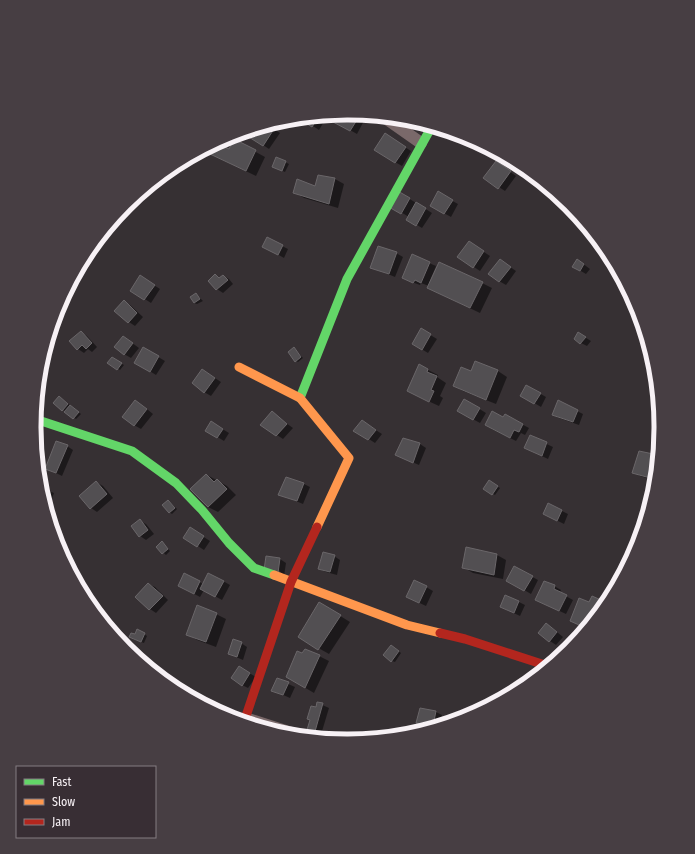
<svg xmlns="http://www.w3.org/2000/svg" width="695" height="854" font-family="'Fira Sans Condensed',sans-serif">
	<rect width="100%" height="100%" fill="#363033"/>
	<!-- shadow -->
	<path fill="#0007" d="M338 114H348L363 115 366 117 357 134 334 121Z
		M328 115 319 130 301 118Z
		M268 125 280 133 269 149 263 145Z
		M391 138 411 151 402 166 395 162Z
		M234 140 265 157 256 176 221 159 229 150Z
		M277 158 289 164 285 172 276 168Z
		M502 166 516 176 505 191 485 178Z
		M318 176 335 179 344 184 338 208 304 198 294 192 316 187Z
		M397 191 432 213 422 228 407 219 409 217 389 205Z
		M438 193 458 204 451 217 431 206Z
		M282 246 288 249 284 258 270 250Z
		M475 246 490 256 480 271 474 267Z
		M396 253 403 257 395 277 371 267Z
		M500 260 516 271 506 285 499 281Z
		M578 260 590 269 586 274 574 267Z
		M429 263 436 266 429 283H482L492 288 480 313 438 293 428 288 429 286 421 283 420 285 409 281Z
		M216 276 220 278 223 276 229 279 233 284 223 293 217 289 209 281Z
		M146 280 160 289 151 303 131 290Z
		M196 294 203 301 197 304 194 303Z
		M124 302 130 305 143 317 135 326 129 322Z
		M422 330 437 339 428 353 413 344Z
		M81 332 87 336 97 347 92 352 88 349 84 353 78 349 71 341Z
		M578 333 591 341 587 346 581 343Z
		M124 337 139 348 131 358 124 354Z
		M48 339 53 346 48 351 45 349Z
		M143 348 165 361 156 375 135 362Z
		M294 348 303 358 298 362 296 361Z
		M112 358 124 365 120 370 109 363Z
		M476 362 498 371 507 377 496 404 463 391 454 386 472 372Z
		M420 366 438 375 437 377 446 383 440 396 443 398 439 406 417 396Z
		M203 370 221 382 211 396 204 392Z
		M527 386 546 397 541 407 521 395Z
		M62 399 81 414 76 419 54 403Z
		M465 400 486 413 480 423 458 411Z
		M142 405 153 414 141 429 134 425Z
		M577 411 583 414 579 425 559 418 553 415Z
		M272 413 293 428 283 439 262 425Z
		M505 415 529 428 525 435 521 433 516 441 492 429Z
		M211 422 229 433 224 441 206 430Z
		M368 425 382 434 375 443 355 430Z
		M530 436 553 447 548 459 525 448Z
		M403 439 420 444 426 448 419 465 396 455Z
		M67 446 73 450 62 476 46 468Z
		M640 452 658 456 656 481 640 476 634 472Z
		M207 475 227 486 236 495 218 512 208 507Z
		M96 482 103 486 113 498 97 512 91 508Z
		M490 482 500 488 495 495 485 489Z
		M304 484 310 487 303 504 279 494Z
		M40 487 54 493 50 504 44 502Z
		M169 501 177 509 172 514 169 512Z
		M562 511 568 514 564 524 544 514Z
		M140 521 146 524 154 534 146 540 140 536Z
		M196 532 210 541 204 550 184 537Z
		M162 543 170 551 166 555 157 547Z
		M497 555 506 560 503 579 473 573 463 567Z
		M334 556 340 560 337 575 326 572 319 569Z
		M267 557 280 559 286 563 284 576Z
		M514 567 538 580 531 594 507 580Z
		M185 574 203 584 223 581 230 585 222 600 204 590 200 597 185 589Z
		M148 584 155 587 168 600 156 613 150 609Z
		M554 586 561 590 560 593 573 600 566 614 536 600Z
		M426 587 433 591 426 606 407 597Z
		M592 597 606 604 586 628 581 626Z
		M519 602 525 605 520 616 501 607Z
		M329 609 350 622 329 654 299 637Z
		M216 614 226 619 216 647 197 640 187 634Z
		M552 628 563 637 556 645 550 641Z
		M144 634 147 636 144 643 133 639 135 635Z
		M241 643 247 647 243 660 229 654Z
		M394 647 401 653 395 662 392 661Z
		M303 655 319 656 329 661 314 693 287 677Z
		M239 667 256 677 248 688 242 685Z
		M277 679 295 687 290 698 272 690Z
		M318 703 329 708 320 738 313 736 307 733 311 720 308 719 316 709Z
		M421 709 436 712 442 715 440 725 431 728 423 726 417 722Z"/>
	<!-- building -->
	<path fill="#524f52" stroke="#6a6669" d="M348 114 360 115 350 131 333 122 336 115Z
		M319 116 312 127 299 119 300 118Z
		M268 125 274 129 263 146 244 134 245 132Z
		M385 133 406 147 395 163 374 150Z
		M234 139 256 150 246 171 210 154 216 144 217 143 229 149Z
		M276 157 286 161 282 171 272 167Z
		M496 161 511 171 498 189 483 178Z
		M318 175 335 178 329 204 293 193 297 179 315 186Z
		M396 190 410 198 401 214 387 206Z
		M438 191 453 200 444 214 430 206Z
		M416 202 426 208 416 226 406 220Z
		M267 237 283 245 278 255 262 247Z
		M469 241 484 251 473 268 457 257Z
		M378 246 397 252 389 274 370 268Z
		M412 254 430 262 421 283 415 280 413 283 402 278Z
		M500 259 511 267 499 282 488 274Z
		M577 259 584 264 580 271 572 267Z
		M439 262 483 282 470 308 427 288Z
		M215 274 219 278 223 275 228 280 216 290 208 281Z
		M140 275 155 285 144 300 130 291Z
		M196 293 200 299 194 303 190 297Z
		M124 300 137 313 128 323 114 311Z
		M421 328 431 334 422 350 412 344Z
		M81 331 92 343 86 349 82 345 77 350 69 341Z
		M578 332 586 337 580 344 574 339Z
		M123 336 133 343 124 355 114 347Z
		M143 347 159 356 150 372 134 363Z
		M294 347 301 357 295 362 288 352Z
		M112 357 122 363 117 370 107 363Z
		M475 361 498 370 486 400 453 386 461 367 471 371Z
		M419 364 428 369 427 372 437 376 431 390 434 391 429 402 407 391Z
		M202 369 215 378 204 393 192 383Z
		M526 385 541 393 534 404 520 396Z
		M59 396 68 404 62 411 53 403Z
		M464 399 480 408 473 420 457 411Z
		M135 400 147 409 134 426 122 417Z
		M558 400 578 410 573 422 552 415Z
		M70 405 79 412 73 419 64 412Z
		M272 411 287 424 276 436 260 425Z
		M492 411 503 417 505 414 523 424 519 432 514 430 510 438 485 425Z
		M362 420 376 430 368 440 353 431Z
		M211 421 223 429 217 438 205 431Z
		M530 435 547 442 542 456 524 448Z
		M403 438 420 443 413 463 395 455Z
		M56 441 68 445 56 473 45 469Z
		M639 451 658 455 657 472 654 479 632 473Z
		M206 474 214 482 217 479 227 489 208 507 190 489Z
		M286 477 304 483 297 501 278 495Z
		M489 480 498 486 492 495 483 489Z
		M96 481 107 494 90 509 79 496Z
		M40 486 48 489 44 501 40 488Z
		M168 500 175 508 169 513 162 505Z
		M548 503 562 510 557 521 543 514Z
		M140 519 148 530 139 537 131 526Z
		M190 527 204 536 197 547 183 538Z
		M162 541 168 549 162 554 156 547Z
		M466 547 497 554 494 575 462 568Z
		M630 549 634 552 630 560 625 557Z
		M323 552 335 555 330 572 318 569Z
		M266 556 280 558 278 573 264 570Z
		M514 566 533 576 524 591 506 581Z
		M184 573 200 581 194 594 178 586Z
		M208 573 224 581 215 597 200 589Z
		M414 580 427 586 419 603 406 597Z
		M544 581 555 585 554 589 567 595 559 611 535 600Z
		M148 583 163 596 149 610 135 597Z
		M505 595 519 601 514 613 500 607Z
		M592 596 601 600 593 619 586 628 570 621 579 598 589 602Z
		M319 602 341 615 318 650 298 637Z
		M197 605 217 613 206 642 186 635Z
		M546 623 557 632 549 642 538 633Z
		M137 629 145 633 141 642 129 637 131 633 135 634Z
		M233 639 242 642 237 657 228 654Z
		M391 645 399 651 391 662 383 655Z
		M305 649 320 655 305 688 286 677 297 651 302 653Z
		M239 666 250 673 242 686 231 678Z
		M277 678 289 682 283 695 271 691Z
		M317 702 323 703 314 735 306 733 310 720 307 719 311 706 316 707Z
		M420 708 436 711 433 726 416 723Z"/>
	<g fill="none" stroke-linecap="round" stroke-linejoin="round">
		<!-- street -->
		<path stroke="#7a696a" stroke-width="12" d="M384 117 421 143
			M245 718 301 736"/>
		<!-- fast -->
		<path stroke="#63d668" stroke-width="9" d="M300 398 347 279 432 126
			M35 419 132 451 176 483 202 510 229 543 254 568 274 575"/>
		<!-- slow -->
		<path stroke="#ff974d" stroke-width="9" d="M239 367 300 398 349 458 317 527
			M274 575 407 625 440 633"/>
		<!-- jam -->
		<path stroke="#b3261e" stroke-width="9" d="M440 633 465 639 548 666
			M244 722 291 582 317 527"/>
	</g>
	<!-- crop -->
	<path d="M0 0H695V854H0ZM347 120H348A306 306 0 0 1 654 426V428A306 306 0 0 1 348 734H347A306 306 0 0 1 41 428V426A306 306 0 0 1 347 120Z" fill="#473e43" fill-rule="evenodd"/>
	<path fill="none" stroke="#f7f1f5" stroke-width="5" d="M347 120H348A306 306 0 0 1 654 426V428A306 306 0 0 1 348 734H347A306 306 0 0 1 41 428V426A306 306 0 0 1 347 120Z"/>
	<!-- legend -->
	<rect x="16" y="766" width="140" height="72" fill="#382e34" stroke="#847c81"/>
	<rect x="24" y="779" width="20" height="6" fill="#63d668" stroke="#847c81"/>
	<text x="52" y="786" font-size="12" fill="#f7f1f5">Fast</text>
	<rect x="24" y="799" width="20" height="6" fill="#ff974d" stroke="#847c81"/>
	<text x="52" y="806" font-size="12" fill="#f7f1f5">Slow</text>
	<rect x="24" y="819" width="20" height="6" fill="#b3261e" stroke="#847c81"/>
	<text x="52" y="826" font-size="12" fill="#f7f1f5">Jam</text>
</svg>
